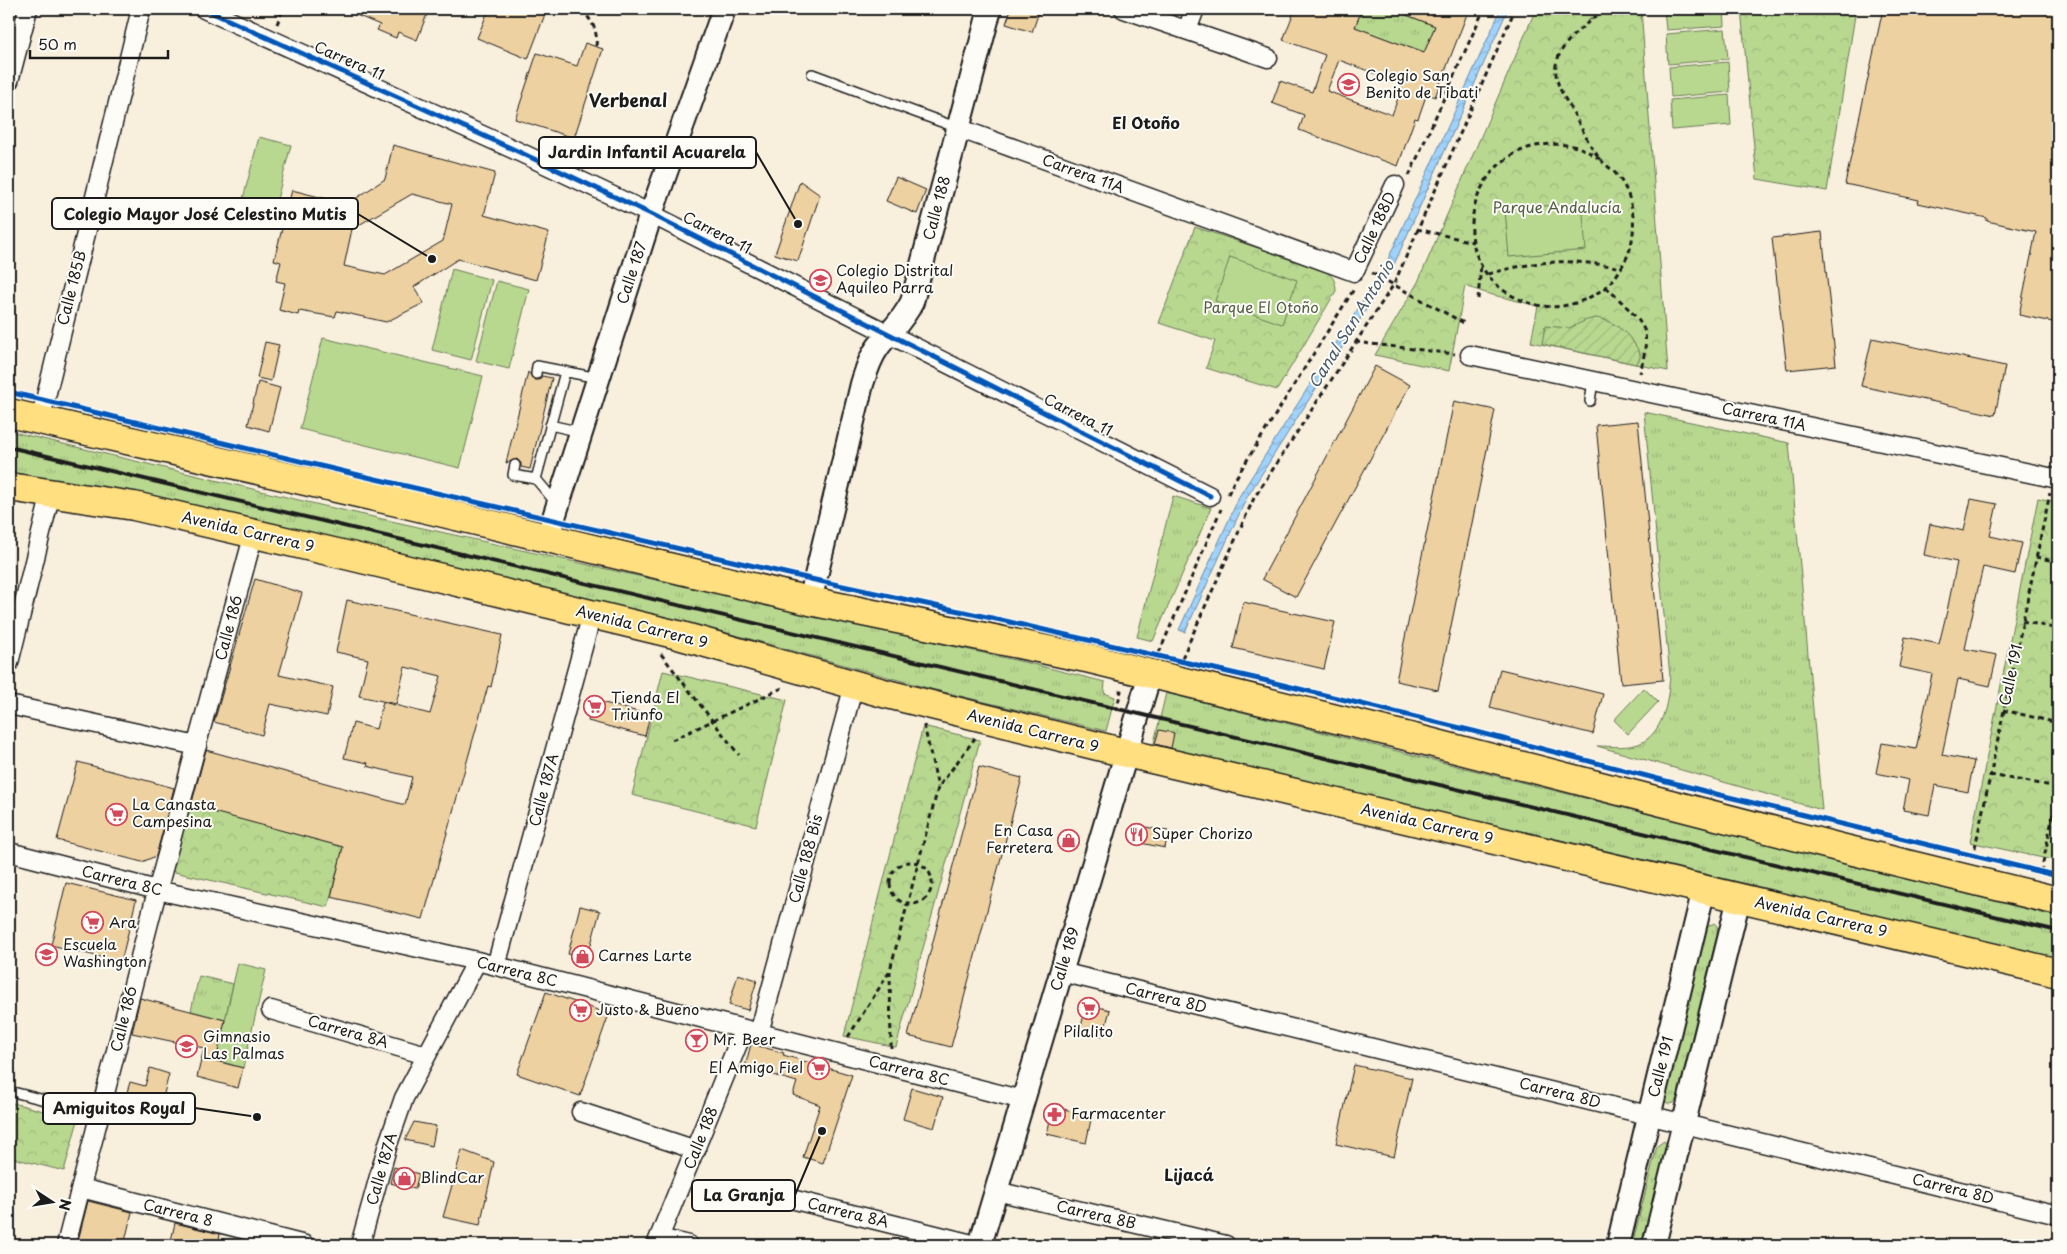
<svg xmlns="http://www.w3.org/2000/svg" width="2067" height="1254" font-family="'Playpen Sans',sans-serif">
	<defs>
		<pattern id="grass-tufts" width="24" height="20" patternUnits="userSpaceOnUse" patternTransform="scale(1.25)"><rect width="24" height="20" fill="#b8d890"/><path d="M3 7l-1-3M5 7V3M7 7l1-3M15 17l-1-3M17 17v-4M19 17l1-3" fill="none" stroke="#9eb97c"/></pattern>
		<pattern id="park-crowns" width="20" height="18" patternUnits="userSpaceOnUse" patternTransform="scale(1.25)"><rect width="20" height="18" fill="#b8d890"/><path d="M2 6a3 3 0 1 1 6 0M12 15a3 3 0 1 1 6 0" fill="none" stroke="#9eb97c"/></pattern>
		<pattern id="garden-furrows" width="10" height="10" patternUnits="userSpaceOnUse" patternTransform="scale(1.25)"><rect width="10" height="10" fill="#b8d890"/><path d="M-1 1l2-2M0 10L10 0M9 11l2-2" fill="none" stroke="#9eb97c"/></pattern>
		<pattern id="water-waves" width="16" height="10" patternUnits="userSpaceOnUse" patternTransform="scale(1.25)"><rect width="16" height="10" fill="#9fd3fd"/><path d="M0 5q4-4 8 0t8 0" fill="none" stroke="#88b5d8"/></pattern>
	</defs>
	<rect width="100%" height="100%" fill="#f8efdd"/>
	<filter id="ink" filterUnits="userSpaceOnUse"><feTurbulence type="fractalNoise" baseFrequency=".02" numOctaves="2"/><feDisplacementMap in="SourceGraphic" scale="10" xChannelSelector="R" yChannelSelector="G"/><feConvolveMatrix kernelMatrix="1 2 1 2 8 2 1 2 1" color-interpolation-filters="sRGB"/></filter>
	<g filter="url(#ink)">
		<!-- grass -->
		<path fill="url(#grass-tufts)" stroke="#6a7a56" d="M1362 9H1390L1435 26 1424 53 1355 27Z
			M1644 412 1789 443 1822 810 1597 746C1611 746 1630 749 1643 742 1665 729 1668 699 1670 676Z
			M9 431 324 506 1028 663 1105 682 1104 693 1115 697 1106 731 935 690 743 637 320 537 9 474Z
			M1173 496 1211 508 1153 641 1137 637Z
			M1166 693 2058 917V959L1153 747Z
			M1714 923 1717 926 1718 931 1677 1098 1674 1103 1669 1104 1665 1101V1095L1706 928Z
			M199 976 233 984 225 1020 191 1011Z
			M1664 1141 1668 1146 1644 1245H1632L1657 1146Z"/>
		<!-- park -->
		<path fill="url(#park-crowns)" stroke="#6a7a56" d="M1536 9H1641L1668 371 1531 342 1538 306 1489 294 1465 286 1449 371 1375 355 1418 282Z
			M1741 9H1856L1827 191 1757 179Z
			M1195 227 1321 269C1332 274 1336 280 1336 291L1277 390 1206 368 1215 341 1159 323Z
			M2038 498 2058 502V829L2052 860 1970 842Z
			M663 671 787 700 756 826 632 795Z
			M923 726 980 740 896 1047 844 1036Z
			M189 805 343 847 328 907 170 871Z
			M9 1102 78 1120 64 1171 9 1157Z"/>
		<!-- garden -->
		<path fill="url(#garden-furrows)" stroke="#6a7a56" d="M1596 318C1615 320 1632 336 1640 354V358L1636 364 1542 344 1545 326 1569 328 1587 320Z"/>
		<!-- pitch -->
		<path fill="#b8d890" stroke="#6a7a56" d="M1664 9H1724L1725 26 1666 30Z
			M1725 29 1728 59 1668 64 1666 34Z
			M1728 62 1730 92 1671 97 1669 67Z
			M1729 95 1731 125 1672 130 1670 100Z
			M259 137 291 145 274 211 242 203Z
			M1582 203 1586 250 1509 257 1505 209Z
			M1230 257 1297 280 1282 324 1215 301Z
			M452 269 492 280 471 360 432 350Z
			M497 281 529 289 509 369 476 361Z
			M323 338 483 376 460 468 300 429Z
			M1644 688 1658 702 1628 734 1614 720Z
			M238 963 266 970 243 1068 216 1060Z"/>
		<!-- water -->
		<path fill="url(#water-waves)" stroke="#6b8aa3" d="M1501 9H1508L1392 269 1247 497 1185 632 1179 630 1240 495 1385 266Z"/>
		<!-- building -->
		<path fill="#eed1a1" stroke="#1c1c1c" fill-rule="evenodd" d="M342 9H429L417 40 398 32 396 38 377 30 380 25Z
			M489 9H547L528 59 477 38Z
			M1011 9H1040L1032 32 1006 24Z
			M1295 9H1362L1355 27 1424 53 1435 26 1394 10V9H1469L1435 97 1427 93 1418 119 1415 118 1398 166 1299 130 1304 115 1272 103 1280 81 1312 92 1325 55 1283 40ZM1339 60 1403 84 1392 115 1327 91Z
			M1883 9H2058V323L2019 315 2036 232 1987 221V218L1918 203 1919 200 1845 184Z
			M585 43 603 49 574 138 515 119 537 53 577 66Z
			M393 145 495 173 484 215 549 233 536 280 458 259 414 287 424 303 386 322 337 311 335 317 299 311 298 315 279 310 285 283 276 281 281 262 274 260 292 190 327 199 321 222 385 179ZM412 194 452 204 443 241 385 275 344 266 352 229Z
			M896 177 926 190 917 214 886 201Z
			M800 181 820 195 798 261 775 254Z
			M1822 232 1836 365 1787 370 1772 238Z
			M1872 338 2005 366 1995 415 1861 386Z
			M265 342 279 345 271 381 257 378Z
			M1375 366 1410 385 1296 597 1262 579Z
			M528 372 535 380H539L542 376 552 378 530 469 521 467V463L517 459 506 463Z
			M258 382 280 388 269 431 248 425Z
			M1454 401 1495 410 1438 690 1396 681Z
			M1638 421 1663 680 1621 684 1596 425Z
			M1971 499 1997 504 1990 536 2022 543 2015 574 1983 567 1976 597 1965 649 1997 655 1990 686 1958 679 1942 755 1974 761 1968 792 1935 785 1929 815 1903 810 1909 780 1876 773 1882 743 1916 749 1923 717 1932 674 1899 667 1905 637 1939 644 1947 611 1957 562 1924 555 1930 524 1964 531Z
			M255 579 302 593 279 675 333 687 327 716 270 704 262 735 214 722Z
			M347 600 502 635 491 687 488 686 423 919 331 897 343 847 191 806 206 750 405 805 412 777 367 766 368 763 344 758 353 723 376 729 383 702 430 714 441 676 405 667 396 704 359 696 368 659 336 652Z
			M1243 602 1335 622 1324 669 1233 648Z
			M1500 669 1603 694 1593 734 1490 708Z
			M593 700 650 715 645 736 588 721Z
			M1159 730 1174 733 1171 748 1155 744Z
			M78 762 174 788 156 856 142 862 57 840Z
			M979 767 1022 778 951 1047 908 1036Z
			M1134 825 1168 831 1165 848 1131 841Z
			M66 883 136 900 121 962 51 945Z
			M580 906 600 911 587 959 568 954Z
			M738 974 757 980 748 1010 729 1005Z
			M546 992 609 1014 580 1096 517 1074Z
			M140 998 225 1020 216 1061 243 1068 238 1088 197 1077 204 1048 132 1033Z
			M1087 1004 1110 1010 1103 1036 1080 1030Z
			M751 1044 784 1053 783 1055 852 1075 823 1163 803 1157 820 1105 793 1095 797 1082 745 1067Z
			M1354 1065 1412 1078 1394 1157 1336 1144Z
			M150 1068 169 1074 160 1109 125 1099 130 1082 145 1086Z
			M912 1088 943 1097 934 1128 903 1119Z
			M1053 1107 1092 1115 1086 1143 1047 1134Z
			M414 1122 436 1126 432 1146 405 1140Z
			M462 1150 494 1162 480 1225 443 1217Z
			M394 1167 419 1174 415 1189 390 1183Z
			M88 1201 132 1212 124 1245H77Z
			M175 1223 220 1234 218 1245H170Z"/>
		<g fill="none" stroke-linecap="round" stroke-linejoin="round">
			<defs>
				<path id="service" d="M812 74 958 128
					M536 374 537 366 598 378
					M1590 401 1593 381
					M550 425 581 432
					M515 465 513 475 536 479 556 503
					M536 479 565 372
					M9 1091 100 1114"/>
				<path id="minor" d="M204 9 515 150 651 214 1210 496
					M1124 9 1268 58
					M1187 30 1195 9
					M9 81 28 9
					M958 128 1354 272 1395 185
					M1470 355 2058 479
					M40 421 141 9
					M9 663 51 493
					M9 705 197 746
					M9 852 157 890 477 961 1023 1100
					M496 966 592 614
					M1061 972 2058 1215
					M271 1010 426 1055
					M759 1033 854 685
					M581 1112 696 1150
					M81 1188 305 1245
					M996 1191 1226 1245
					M779 1196 976 1245
					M659 1238 689 1245
					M66 1245 155 899 254 533
					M360 1245 388 1144 404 1098 477 961
					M656 1245 744 1029"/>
				<path id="tertiary" d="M547 539 651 214 724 9
					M810 601 862 384C866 371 870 358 878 347 891 330 902 322 912 302L990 9
					M980 1245 1150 674
					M1618 1245 1704 889
					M1654 1245 1739 898"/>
				<path id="primary" d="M9 413 406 504 810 601 1086 658 1410 737 1841 848 2058 901
					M9 487 134 506 350 556 678 635 887 694 1126 753 2058 973"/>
			</defs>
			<!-- service casing -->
			<use href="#service" stroke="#1c1c1c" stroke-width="12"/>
			<!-- minor casing -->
			<use href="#minor" stroke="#1c1c1c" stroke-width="21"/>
			<!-- tertiary casing -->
			<use href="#tertiary" stroke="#1c1c1c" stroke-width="26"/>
			<!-- primary casing -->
			<use href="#primary" stroke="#1c1c1c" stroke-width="31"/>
			<!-- path -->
			<path stroke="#1c1c1c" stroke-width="3" stroke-dasharray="5 4" stroke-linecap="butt" d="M582 9C592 22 598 29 596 47
				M1591 9V20
				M277 24 283 9
				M1600 159C1593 155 1585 149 1577 147 1470 122 1430 270 1527 302 1554 312 1579 305 1602 290 1613 283 1621 269 1627 257 1638 232 1635 197 1617 175 1612 169 1605 165 1600 159 1588 144 1580 124 1570 107 1562 94 1554 80 1556 65 1561 40 1587 24 1605 9
				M1409 176 1484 9
				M1417 229 1473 242
				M1372 273 1464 323
				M1488 274C1540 260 1569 258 1622 268
				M1606 287C1616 297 1643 320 1645 333 1647 346 1643 360 1640 373
				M1478 299 1481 265
				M1355 342 1455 354
				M1228 494 1234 481 1354 289
				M2036 557 2058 562
				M2022 621 2058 629
				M1159 653 1221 509
				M661 654 739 755
				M1182 658 1254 498 1394 284 1515 9
				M2003 710 2058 723
				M1116 711 1121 691H1118
				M924 725 938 787
				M672 740 782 688
				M1990 775 2058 787
				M1973 857 2050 493
				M890 883a21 21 0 1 1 42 0a21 21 0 1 1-42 0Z
				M2041 872 2058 791
				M848 1037 890 971
				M891 1048 890 970 938 788 975 738"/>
			<!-- service -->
			<use href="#service" stroke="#fdfcf7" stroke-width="9"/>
			<!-- minor -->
			<use href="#minor" stroke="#fdfcf7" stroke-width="18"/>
			<!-- tertiary -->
			<use href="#tertiary" stroke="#fdfcf7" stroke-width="22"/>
			<!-- primary -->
			<use href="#primary" stroke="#ffdf80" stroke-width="28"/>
			<!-- rail -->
			<path stroke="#1c1c1c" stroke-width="4" d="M9 447 2058 931"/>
			<defs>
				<path id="cycleway" d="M204 9 515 150 651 214 1210 496
					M9 392 367 477 815 580 1001 620 1263 680 1477 732 1716 794 2058 876"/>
			</defs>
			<!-- cycleway casing -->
			<use href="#cycleway" stroke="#fdfcf7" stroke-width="8"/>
			<!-- cycleway -->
			<use href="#cycleway" stroke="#0057b8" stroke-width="5"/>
		</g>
	</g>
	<!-- icons -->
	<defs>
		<symbol id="school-ring" viewBox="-11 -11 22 22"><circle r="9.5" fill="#fdfcf7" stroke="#d1495b" stroke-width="1.5"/><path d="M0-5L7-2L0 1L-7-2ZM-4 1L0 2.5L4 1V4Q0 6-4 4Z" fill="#d1495b"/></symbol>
		<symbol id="university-ring" viewBox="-11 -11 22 22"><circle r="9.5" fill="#fdfcf7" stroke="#d1495b" stroke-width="1.5"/><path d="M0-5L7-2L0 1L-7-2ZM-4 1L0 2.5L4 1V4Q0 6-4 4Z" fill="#d1495b"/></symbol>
		<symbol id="supermarket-ring" viewBox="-11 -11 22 22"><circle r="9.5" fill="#fdfcf7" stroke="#d1495b" stroke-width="1.5"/><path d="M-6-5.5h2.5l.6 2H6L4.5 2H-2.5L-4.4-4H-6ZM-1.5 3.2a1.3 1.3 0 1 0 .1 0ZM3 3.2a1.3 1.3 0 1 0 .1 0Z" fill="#d1495b"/></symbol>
		<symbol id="restaurant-ring" viewBox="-11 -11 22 22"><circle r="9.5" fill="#fdfcf7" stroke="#d1495b" stroke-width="1.5"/><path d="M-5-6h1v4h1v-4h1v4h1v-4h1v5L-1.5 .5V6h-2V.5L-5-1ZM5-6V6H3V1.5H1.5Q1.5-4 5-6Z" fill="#d1495b"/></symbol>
		<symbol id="shop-ring" viewBox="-11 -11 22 22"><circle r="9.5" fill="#fdfcf7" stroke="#d1495b" stroke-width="1.5"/><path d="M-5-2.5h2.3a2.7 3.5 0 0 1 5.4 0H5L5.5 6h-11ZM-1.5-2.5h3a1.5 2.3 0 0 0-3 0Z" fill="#d1495b"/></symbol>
		<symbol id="bar-ring" viewBox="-11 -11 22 22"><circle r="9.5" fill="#fdfcf7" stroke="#d1495b" stroke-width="1.5"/><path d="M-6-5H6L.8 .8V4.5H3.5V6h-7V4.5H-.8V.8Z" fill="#d1495b"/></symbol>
		<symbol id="pharmacy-ring" viewBox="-11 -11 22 22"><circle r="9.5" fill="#fdfcf7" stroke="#d1495b" stroke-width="1.5"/><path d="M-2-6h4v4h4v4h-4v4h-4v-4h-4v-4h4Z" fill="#d1495b"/></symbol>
	</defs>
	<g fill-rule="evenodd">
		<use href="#school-ring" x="1336" y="72" width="25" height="25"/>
		<use href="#university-ring" x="808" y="268" width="25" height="25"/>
		<use href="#supermarket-ring" x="582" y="694" width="25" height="25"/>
		<use href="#supermarket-ring" x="104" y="802" width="25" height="25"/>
		<use href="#restaurant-ring" x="1124" y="822" width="25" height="25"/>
		<use href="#shop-ring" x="1056" y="828" width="25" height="25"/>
		<use href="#supermarket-ring" x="80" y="910" width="25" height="25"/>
		<use href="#school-ring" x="34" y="942" width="25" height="25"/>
		<use href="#shop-ring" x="570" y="944" width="25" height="25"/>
		<use href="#supermarket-ring" x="1076" y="996" width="25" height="25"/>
		<use href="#supermarket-ring" x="568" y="998" width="25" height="25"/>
		<use href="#bar-ring" x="684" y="1028" width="25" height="25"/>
		<use href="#school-ring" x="174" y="1034" width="25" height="25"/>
		<use href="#supermarket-ring" x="806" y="1056" width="25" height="25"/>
		<use href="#pharmacy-ring" x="1042" y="1102" width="25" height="25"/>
		<use href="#shop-ring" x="392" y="1166" width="25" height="25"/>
	</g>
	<g text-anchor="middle" stroke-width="4" stroke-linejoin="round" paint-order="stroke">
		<!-- street labels -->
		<g font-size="15" fill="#1c1c1c" stroke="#fdfcf7">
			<text transform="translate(349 61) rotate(24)" y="5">Carrera 11</text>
			<text transform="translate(1083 174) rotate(20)" y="5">Carrera 11A</text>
			<text transform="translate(937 208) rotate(-75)" y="5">Calle 188</text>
			<text transform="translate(1375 228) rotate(-65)" y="5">Calle 188D</text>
			<text transform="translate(717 233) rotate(27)" y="5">Carrera 11</text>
			<text transform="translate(632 273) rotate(-72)" y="5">Calle 187</text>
			<text transform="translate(72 288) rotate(-76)" y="5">Calle 185B</text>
			<text transform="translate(1078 415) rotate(27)" y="5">Carrera 11</text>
			<text transform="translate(1764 417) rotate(12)" y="5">Carrera 11A</text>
			<text transform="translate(248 532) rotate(13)" y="5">Avenida Carrera 9</text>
			<text transform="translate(642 627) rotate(14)" y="5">Avenida Carrera 9</text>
			<text transform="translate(229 628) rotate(-75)" y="5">Calle 186</text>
			<text transform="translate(2011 675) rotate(-78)" y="5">Calle 191</text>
			<text transform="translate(1033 731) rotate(14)" y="5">Avenida Carrera 9</text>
			<text transform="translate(544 790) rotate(-75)" y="5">Calle 187A</text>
			<text transform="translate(1427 824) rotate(13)" y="5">Avenida Carrera 9</text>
			<text transform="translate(806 859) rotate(-75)" y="5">Calle 188 Bis</text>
			<text transform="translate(122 881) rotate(14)" y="5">Carrera 8C</text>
			<text transform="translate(1821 917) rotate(13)" y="5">Avenida Carrera 9</text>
			<text transform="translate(1065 959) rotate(-73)" y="5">Calle 189</text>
			<text transform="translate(517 972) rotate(14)" y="5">Carrera 8C</text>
			<text transform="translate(1166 998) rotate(14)" y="5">Carrera 8D</text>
			<text transform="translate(124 1019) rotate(-76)" y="5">Calle 186</text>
			<text transform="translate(348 1032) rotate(16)" y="5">Carrera 8A</text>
			<text transform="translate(1661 1067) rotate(-76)" y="5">Calle 191</text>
			<text transform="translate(909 1071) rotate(14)" y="5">Carrera 8C</text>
			<text transform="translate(1560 1093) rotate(14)" y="5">Carrera 8D</text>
			<text transform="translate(701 1138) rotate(-68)" y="5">Calle 188</text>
			<text transform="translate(382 1169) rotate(-74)" y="5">Calle 187A</text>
			<text transform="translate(1953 1189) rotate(14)" y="5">Carrera 8D</text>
			<text transform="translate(178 1213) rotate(14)" y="5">Carrera 8</text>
			<text transform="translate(848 1213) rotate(14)" y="5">Carrera 8A</text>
			<text transform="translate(1096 1215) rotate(13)" y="5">Carrera 8B</text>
		</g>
		<!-- poi labels -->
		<g font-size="15" fill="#1c1c1c" stroke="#fdfcf7" text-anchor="start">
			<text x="1365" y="81">Colegio San<tspan x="1365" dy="17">Benito de Tibati</tspan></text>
			<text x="836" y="276">Colegio Distrital<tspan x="836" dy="17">Aquileo Parra</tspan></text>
			<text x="611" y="703">Tienda El<tspan x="611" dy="17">Triunfo</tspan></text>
			<text x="132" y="810">La Canasta<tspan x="132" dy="17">Campesina</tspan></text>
			<text x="1053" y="836" text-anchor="end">En Casa<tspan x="1053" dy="17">Ferretera</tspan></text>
			<text x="1152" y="839">Super Chorizo</text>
			<text x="109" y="928">Ara</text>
			<text x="63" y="950">Escuela<tspan x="63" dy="17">Washington</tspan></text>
			<text x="598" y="961">Carnes Larte</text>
			<text x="596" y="1015">Justo &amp; Bueno</text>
			<text x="1088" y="1037" text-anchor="middle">Pilalito</text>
			<text x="203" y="1042">Gimnasio<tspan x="203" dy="17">Las Palmas</tspan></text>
			<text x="713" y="1045">Mr. Beer</text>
			<text x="803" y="1073" text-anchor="end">El Amigo Fiel</text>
			<text x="1071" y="1119">Farmacenter</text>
			<text x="420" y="1183">BlindCar</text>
		</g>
		<!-- park labels -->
		<g font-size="15" fill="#535e45" stroke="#fdfcf7">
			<text x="1557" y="213">Parque Andalucía</text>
			<text x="1261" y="313">Parque El Otoño</text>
		</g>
		<!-- neighbourhood labels -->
		<g font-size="16" font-weight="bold" fill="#1c1c1c" stroke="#fdfcf7">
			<text x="1146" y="129">El Otoño</text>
			<text x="1189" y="1181">Lijacá</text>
		</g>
		<!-- water labels -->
		<g font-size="16" font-style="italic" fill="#4a5c6b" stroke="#fdfcf7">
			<text transform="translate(1351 324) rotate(-58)" y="6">Canal San Antonio</text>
		</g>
		<!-- quarter labels -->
		<g font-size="18" font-weight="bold" fill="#1c1c1c" stroke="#fdfcf7">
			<text x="628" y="107">Verbenal</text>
		</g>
	</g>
	<!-- callouts -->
	<path fill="none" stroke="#1c1c1c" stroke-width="2" d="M798 224L756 152M432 259L358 214M257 1117L195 1108M822 1131L795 1195"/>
	<g fill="#1c1c1c" stroke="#fdfcf7" stroke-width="2">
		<circle cx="798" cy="224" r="5"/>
		<circle cx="432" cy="259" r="5"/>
		<circle cx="257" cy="1117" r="5"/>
		<circle cx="822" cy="1131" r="5"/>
	</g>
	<g fill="#fdfcf7" stroke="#1c1c1c" stroke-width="2">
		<rect x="539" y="137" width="217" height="31" rx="5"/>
		<rect x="52" y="198" width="306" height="31" rx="5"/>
		<rect x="43" y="1093" width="152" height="31" rx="5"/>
		<rect x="692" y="1180" width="103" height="31" rx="5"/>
	</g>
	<g font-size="16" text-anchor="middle" font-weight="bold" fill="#1c1c1c">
		<text x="647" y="158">Jardin Infantil Acuarela</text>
		<text x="205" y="220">Colegio Mayor José Celestino Mutis</text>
		<text x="119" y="1114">Amiguitos Royal</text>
		<text x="744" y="1201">La Granja</text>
	</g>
	<!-- margin -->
	<rect width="2067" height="1254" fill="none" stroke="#fdfcf7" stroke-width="30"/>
	<rect x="15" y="15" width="2037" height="1224" fill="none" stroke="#1c1c1c" stroke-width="2" filter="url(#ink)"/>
	<!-- north arrow -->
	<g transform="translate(52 1202) rotate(102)" stroke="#fdfcf7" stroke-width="4" paint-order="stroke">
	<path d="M0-4L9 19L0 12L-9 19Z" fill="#1c1c1c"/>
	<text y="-8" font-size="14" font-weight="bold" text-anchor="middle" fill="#1c1c1c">N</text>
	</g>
	<!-- scale -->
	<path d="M30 50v8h138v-8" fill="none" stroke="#1c1c1c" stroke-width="2.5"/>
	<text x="38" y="50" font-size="15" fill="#1c1c1c" stroke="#fdfcf7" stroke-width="4" paint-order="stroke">50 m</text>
</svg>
